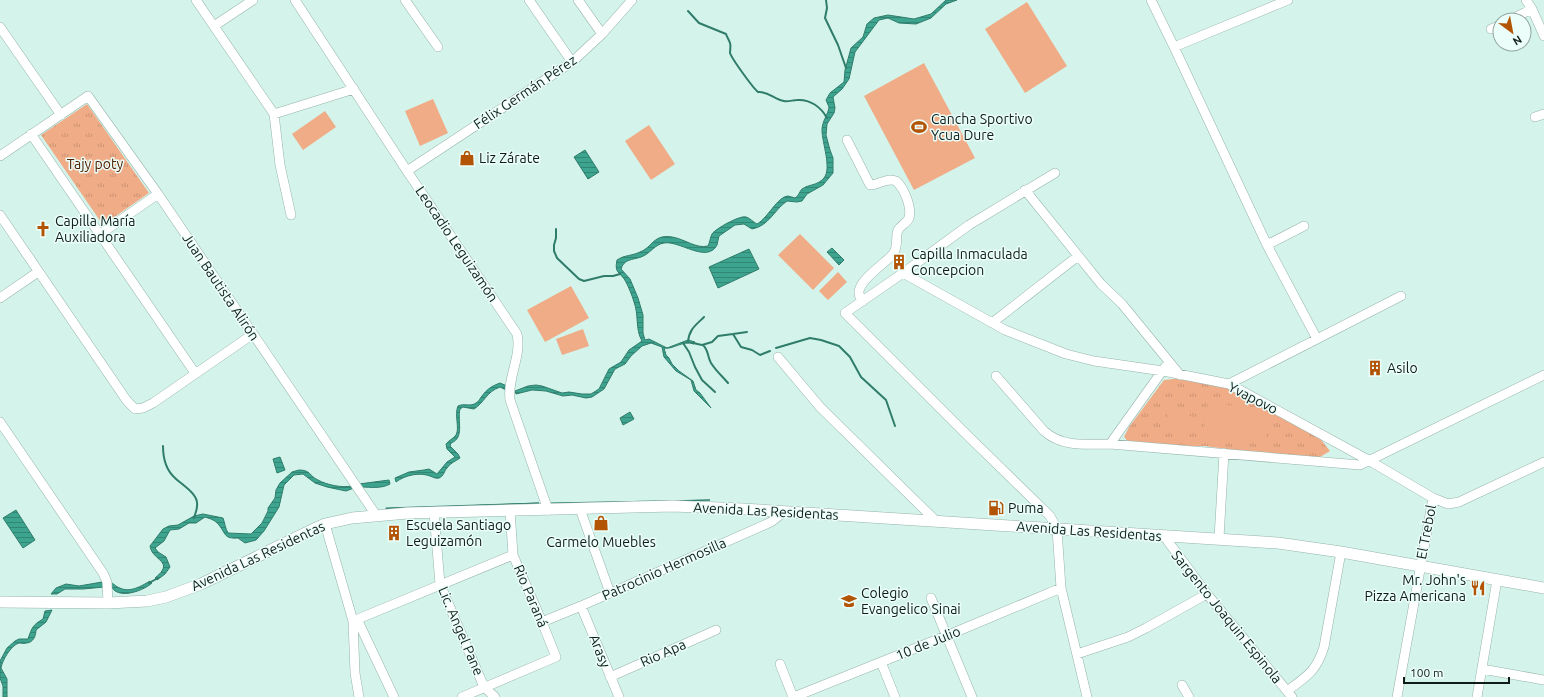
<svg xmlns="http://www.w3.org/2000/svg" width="1544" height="697" font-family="Ubuntu,sans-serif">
	<defs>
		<pattern id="park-tufts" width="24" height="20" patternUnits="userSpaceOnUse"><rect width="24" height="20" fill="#efac86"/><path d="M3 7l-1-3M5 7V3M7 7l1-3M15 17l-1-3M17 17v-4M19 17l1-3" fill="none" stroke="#cc9373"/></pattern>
		<pattern id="water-rules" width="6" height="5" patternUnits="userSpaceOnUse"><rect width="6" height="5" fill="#3da58f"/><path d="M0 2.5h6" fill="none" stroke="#328674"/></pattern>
	</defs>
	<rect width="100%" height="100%" fill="#d4f4eb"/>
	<!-- park -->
	<path fill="url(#park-tufts)" d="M87 104 149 193 103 225 41 135Z
		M1182 378 1227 388 1315 432 1330 451 1320 457H1282L1205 446H1132L1124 437 1129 427 1164 380Z"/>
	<!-- pitch -->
	<path fill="#efac86" d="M1027 2 1067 66 1025 93 985 29Z
		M924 63 975 158 914 190 864 96Z
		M433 99 448 133 420 146 405 111Z
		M325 111 336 127 303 150 292 134Z
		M649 125 675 164 651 180 625 141Z
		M800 234 834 268 813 290 778 255Z
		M838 272 847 282 828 300 819 291Z
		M571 286 589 318 545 342 527 310Z
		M583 329 589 346 562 355 556 339Z
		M1208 402 1270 411 1265 445 1203 436Z
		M1168 413 1196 417 1195 430 1166 426Z"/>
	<!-- water -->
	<path fill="url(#water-rules)" stroke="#307c6b" d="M946 0H957L946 4 931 18 916 24 899 23 888 18 879 20 855 52 849 79 842 89 833 97 835 108 834 113 827 124 826 135 830 150 833 158V173L823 185 807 194 802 201 797 202 787 201C774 210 769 226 752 229L744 224 735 225 719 236C718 239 718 242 717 245 707 264 679 240 664 243 655 244 650 254 641 257 632 260 624 259 621 269L630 279 638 298 643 315V333L645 340 649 339 667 348 688 340 695 342 694 344C682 340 673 350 664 348L666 355 669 358 672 364 679 371 693 381 696 390 700 393 711 408 694 391 691 380 676 371 664 357 662 347 651 343 642 346 631 356 625 364 615 369 604 389 592 397 586 398 572 395 563 396 546 391 532 390 516 394 515 391 528 386 536 385 542 386 562 393 569 392 582 394H591L599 389 609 369 621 362 629 350 642 341C635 329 639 315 634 302 632 295 629 288 626 282 620 271 614 274 617 260 624 255 632 256 640 252 653 247 653 234 672 237 685 239 696 249 708 246 710 242 710 238 712 234 715 229 740 215 746 217 750 218 753 222 757 224 768 218 777 197 788 196L795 198C799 196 799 192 802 189 809 184 817 186 824 178 832 168 822 143 822 130 822 121 828 115 829 107L826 100 830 93 844 82 845 70 851 48 863 37 867 24 874 18 888 15 914 19 931 14Z
		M585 150 599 172 588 179 574 157Z
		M832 248 844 260 839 265 827 252Z
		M749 249 759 269 718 288 709 267Z
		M500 383 507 386 506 390 500 387C486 392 485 402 474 409L463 407 460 409C457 420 465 438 451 443L450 446 458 454 460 458C456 461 450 463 447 468 444 471 444 476 439 478 436 479 433 477 430 476 420 472 405 475 396 482L395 478 409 472 424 470 429 469 437 474 447 462 455 457 447 449 446 444C449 440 453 439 456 435 460 428 454 415 458 406 464 403 471 407 476 403 479 402 480 398 482 396 487 389 492 386 500 383Z
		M630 412 634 419 623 425 620 418Z
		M280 457 285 470 277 473 273 459Z
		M299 470C311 470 309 476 318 480 327 485 342 488 352 486L354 488 346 491 327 487 315 483 303 474 294 475 284 485 279 507 264 531 256 540 245 543 238 538C224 539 226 534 219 525 215 520 211 519 205 517L196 523H189L179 529 170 530 164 541 155 548 158 552 166 557 170 567 165 574 157 580 155 578C176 561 152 561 150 546L163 529 169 526 178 525 194 516 203 514 223 518C225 523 225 528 228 533L251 534 262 523 268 511V508L275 498 276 490 280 483 292 472Z
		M389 480 390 484C381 489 371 487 361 487L359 484Z
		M710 500 551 504V503Z
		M539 503 386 509V508Z
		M16 510 35 540 23 548 3 518Z
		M110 581C124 595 135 590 150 581L152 583C142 592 112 602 110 581Z
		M102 582 104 587 83 589H65L57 594H51L56 588 66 584 79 586Z
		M52 610 46 622 36 630C36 636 33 643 26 643 25 644 20 643 19 643 11 645 2 661 1 668L7 679V697H3V686L0 678V661L7 648 15 641 19 639H28C32 627 33 625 43 619L45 611Z"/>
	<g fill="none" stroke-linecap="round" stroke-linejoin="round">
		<!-- stream -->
		<path stroke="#307c6b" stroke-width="2" d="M826 0 827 8 825 18 838 45 846 68
			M688 11 699 23 726 34C727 37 729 40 730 43 731 46 730 50 730 53 732 59 753 88 758 92 769 91 774 100 784 101 788 102 793 100 797 100 810 99 821 107 827 118
			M556 229V238L554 245V251L557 258 579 279 584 281 604 276H613L620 274
			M733 334 747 332
			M688 342C689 329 696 325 704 317
			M683 343 689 352 695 367 702 380 715 392
			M693 343 702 345 712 342 718 336 733 334 741 347 752 350 760 355 770 351
			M703 345C709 351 707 356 711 363 716 371 722 376 728 383
			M776 348 810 338 821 340 839 346 850 357 861 377 886 400 895 426
			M163 446C163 458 166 470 175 478 182 485 199 494 197 506 197 510 195 514 194 518
			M149 583 158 578"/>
		<defs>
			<path id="minor" d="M196 0 274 114 280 165 291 215
				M295 0 407 171 517 334C522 356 507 378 510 400L548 510
				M405 0 438 47
				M529 0 572 62
				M578 0 602 34
				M1151 0 1174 47 1267 245 1317 339
				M1526 0 1532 9 1544 36
				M1510 20 1532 9
				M214 26 253 0
				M0 27 61 115
				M1491 29 1500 25
				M1174 47 1288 0
				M274 114 354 89
				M1535 117 1544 114
				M31 134 195 373
				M847 140 870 185C879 185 887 177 896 181 904 188 912 207 909 218 907 223 901 225 898 230 895 237 899 246 893 254 886 263 858 280 859 293 859 296 861 299 863 301
				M0 156 88 96 158 194 376 515
				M407 171 572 62 602 34 632 0
				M1055 173 969 225 903 273 845 313 964 432 1050 516 1057 529 1061 588 1087 697
				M1025 190 1101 284 1122 304 1180 375
				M0 215 127 401 135 409 143 408 153 403 253 334
				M99 235 158 194
				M1267 245 1304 226
				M903 273 1005 330 1066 354 1094 361 1163 371 1229 384 1370 461 1433 498 1448 504 1459 502 1544 462
				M0 298 38 272
				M992 323 1078 256
				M778 357 820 407 936 521
				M996 376 1044 431C1063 448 1087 444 1110 444L1360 465 1544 375
				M1229 384 1401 296
				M0 422 103 573 107 582 108 603
				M1110 444 1165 367
				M580 509 610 593
				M434 513 440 584 484 687 495 697
				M325 524 353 621 355 673 359 697
				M1164 536 1207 594 1292 697
				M1219 538 1224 453
				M931 598 972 697
				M581 606 619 697
				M357 619 394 697
				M353 621 513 555
				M542 622 581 606 771 522 780 515 783 511
				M1077 654 1128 637 1146 628 1207 594
				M881 662 895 697
				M780 664 793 697
				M1482 669 1544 680
				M610 677 716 630
				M1182 685 1189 697
				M1287 691C1307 676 1316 672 1324 647L1341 552
				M462 697 556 657 542 622 513 555 510 510
				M794 697 946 636 1061 588
				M1397 697 1433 498
				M1477 697 1497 580"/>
			<path id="major" d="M0 602 108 603 147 601 166 597 201 584 312 530 325 524 352 518 408 513 673 506 743 509 1278 543 1341 552 1544 588"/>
		</defs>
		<!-- minor casing -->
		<use href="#minor" stroke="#95b3ab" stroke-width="10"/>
		<!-- major casing -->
		<use href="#major" stroke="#95b3ab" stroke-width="12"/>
		<!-- minor -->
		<use href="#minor" stroke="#fff" stroke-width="9"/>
		<!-- major -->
		<use href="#major" stroke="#fff" stroke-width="11"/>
	</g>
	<!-- icons -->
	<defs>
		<symbol id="stadium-bare" viewBox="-9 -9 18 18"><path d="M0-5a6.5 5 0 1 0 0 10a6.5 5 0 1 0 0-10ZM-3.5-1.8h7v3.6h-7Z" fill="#b25403" stroke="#ebfef9" stroke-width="2.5" paint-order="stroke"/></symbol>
		<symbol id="shop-bare" viewBox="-9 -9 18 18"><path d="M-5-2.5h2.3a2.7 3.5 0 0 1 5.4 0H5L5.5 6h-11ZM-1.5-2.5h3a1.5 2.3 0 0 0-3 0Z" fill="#b25403" stroke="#ebfef9" stroke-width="2.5" paint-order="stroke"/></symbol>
		<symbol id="church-bare" viewBox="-9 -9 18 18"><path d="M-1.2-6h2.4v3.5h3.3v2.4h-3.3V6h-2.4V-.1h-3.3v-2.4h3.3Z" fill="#b25403" stroke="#ebfef9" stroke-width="2.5" paint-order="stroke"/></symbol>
		<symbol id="building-bare" viewBox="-9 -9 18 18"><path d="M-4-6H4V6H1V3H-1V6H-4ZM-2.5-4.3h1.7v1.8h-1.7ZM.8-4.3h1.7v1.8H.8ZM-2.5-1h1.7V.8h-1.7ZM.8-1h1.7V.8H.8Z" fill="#b25403" stroke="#ebfef9" stroke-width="2.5" paint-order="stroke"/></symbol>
		<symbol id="fuel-bare" viewBox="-9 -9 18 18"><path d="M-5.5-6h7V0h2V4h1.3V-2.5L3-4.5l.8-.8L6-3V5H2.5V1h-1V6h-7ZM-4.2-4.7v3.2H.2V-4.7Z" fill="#b25403" stroke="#ebfef9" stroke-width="2.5" paint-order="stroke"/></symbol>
		<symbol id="restaurant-bare" viewBox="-9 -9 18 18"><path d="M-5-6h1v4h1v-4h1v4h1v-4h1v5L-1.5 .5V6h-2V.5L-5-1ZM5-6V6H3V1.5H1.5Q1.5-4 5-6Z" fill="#b25403" stroke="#ebfef9" stroke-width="2.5" paint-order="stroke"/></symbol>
		<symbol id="school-bare" viewBox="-9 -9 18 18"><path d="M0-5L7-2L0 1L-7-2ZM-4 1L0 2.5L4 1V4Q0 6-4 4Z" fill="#b25403" stroke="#ebfef9" stroke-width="2.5" paint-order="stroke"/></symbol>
	</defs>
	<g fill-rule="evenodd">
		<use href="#stadium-bare" x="908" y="116" width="22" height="22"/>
		<use href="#shop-bare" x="456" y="147" width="22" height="22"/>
		<use href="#church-bare" x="32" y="218" width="22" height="22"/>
		<use href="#building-bare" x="888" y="251" width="22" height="22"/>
		<use href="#building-bare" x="1364" y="357" width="22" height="22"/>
		<use href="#fuel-bare" x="985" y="497" width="22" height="22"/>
		<use href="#shop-bare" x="590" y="512" width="22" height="22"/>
		<use href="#building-bare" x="383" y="522" width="22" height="22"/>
		<use href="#restaurant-bare" x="1467" y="577" width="22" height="22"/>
		<use href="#school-bare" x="838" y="590" width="22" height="22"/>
	</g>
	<g text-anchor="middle" stroke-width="3" stroke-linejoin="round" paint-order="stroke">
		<!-- street labels -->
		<g font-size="14" fill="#101c18" stroke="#ebfef9">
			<text transform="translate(525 92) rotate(-34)" y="5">Félix Germán Pérez</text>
			<text transform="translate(457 244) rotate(56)" y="5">Leocadio Leguizamón</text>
			<text transform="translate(221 287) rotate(56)" y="5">Juan Bautista Alirón</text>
			<text transform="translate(1253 398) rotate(27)" y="5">Yvapovo</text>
			<text transform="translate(766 511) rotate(3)" y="5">Avenida Las Residentas</text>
			<text transform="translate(1089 531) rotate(4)" y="5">Avenida Las Residentas</text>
			<text transform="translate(1426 532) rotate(-79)" y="5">El Trebol</text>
			<text transform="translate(258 556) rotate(-25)" y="5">Avenida Las Residentas</text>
			<text transform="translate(664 569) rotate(-24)" y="5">Patrocinio Hermosilla</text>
			<text transform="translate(531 596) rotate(67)" y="5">Rio Paraná</text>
			<text transform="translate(1227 617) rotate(51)" y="5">Sargento Joaquin Espinola</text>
			<text transform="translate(461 631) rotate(67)" y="5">Lic. Angel Pane</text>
			<text transform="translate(928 643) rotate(-22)" y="5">10 de Julio</text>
			<text transform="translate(600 651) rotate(68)" y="5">Arasy</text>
			<text transform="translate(663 653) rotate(-24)" y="5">Rio Apa</text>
		</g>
		<!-- poi labels -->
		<g font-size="14" fill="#101c18" stroke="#ebfef9" text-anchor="start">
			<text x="931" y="124">Cancha Sportivo<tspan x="931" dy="16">Ycua Dure</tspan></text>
			<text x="479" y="163">Liz Zárate</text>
			<text x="55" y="226">Capilla María<tspan x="55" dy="16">Auxiliadora</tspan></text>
			<text x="911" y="259">Capilla Inmaculada<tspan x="911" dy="16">Concepcion</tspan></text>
			<text x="1387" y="373">Asilo</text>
			<text x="1008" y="513">Puma</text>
			<text x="406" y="530">Escuela Santiago<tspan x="406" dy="16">Leguizamón</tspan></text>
			<text x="601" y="547" text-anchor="middle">Carmelo Muebles</text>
			<text x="1466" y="585" text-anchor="end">Mr. John's<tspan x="1466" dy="16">Pizza Americana</tspan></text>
			<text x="861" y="598">Colegio<tspan x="861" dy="16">Evangelico Sinai</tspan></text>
		</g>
		<!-- park labels -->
		<g font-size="14" fill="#4f2202" stroke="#ebfef9">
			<text x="95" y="169">Tajy poty</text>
		</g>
	</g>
	<!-- north arrow -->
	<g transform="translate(1512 32) rotate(148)"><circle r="19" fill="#ebfef9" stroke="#93a49f"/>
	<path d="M0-3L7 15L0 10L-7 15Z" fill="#b25403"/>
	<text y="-6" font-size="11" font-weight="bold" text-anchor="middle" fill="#101c18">N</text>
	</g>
	<!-- scale -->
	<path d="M1404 677v6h105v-6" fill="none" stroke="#101c18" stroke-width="2"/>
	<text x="1410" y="677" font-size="12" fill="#101c18" stroke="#ebfef9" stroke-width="3" paint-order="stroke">100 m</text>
</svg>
